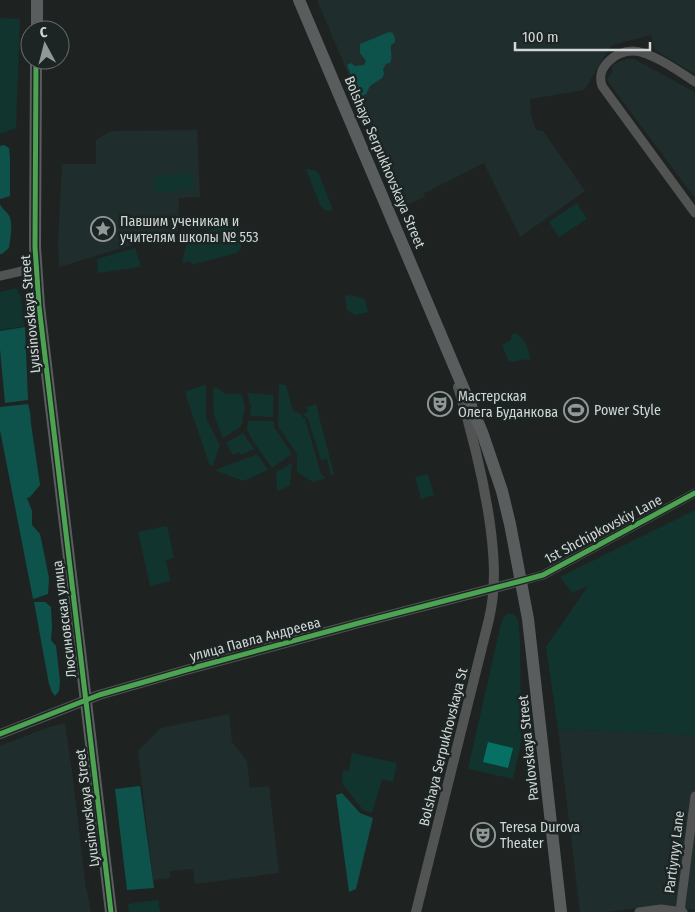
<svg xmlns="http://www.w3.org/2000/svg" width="695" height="912" font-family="'Fira Sans Condensed',sans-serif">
	<rect width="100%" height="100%" fill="#1e2322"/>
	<!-- built -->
	<path fill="#1f2e2c" d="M317 0H695V74L655 50 651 35 624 42 611 46 584 90 530 99 531 109 530 112 536 130 543 131 585 191 520 237 484 163 423 194 425 197 404 206Z
		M626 59H634L695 92V198L609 83 607 79 613 71 611 68 614 64Z
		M197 130 200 197 179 198 178 231 59 267 58 245 62 164H96V140L111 131Z
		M229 714 232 742 247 761 250 788 269 786 279 873 195 884 193 869 170 871V878L153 880 138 751 161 728Z
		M65 723 73 779 86 890H87L91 912H0V746L49 727Z
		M558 729 695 735V910L662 905 606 912H580Z"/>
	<!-- green -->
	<path fill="#11342f" d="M0 18 20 19 16 128 0 134Z
		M308 169 316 171 319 174 333 210C327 212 324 210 320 205L306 169Z
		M193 172 195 189 154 193 153 177Z
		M577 203 587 219 559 237 549 222Z
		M234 223 241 245V249L236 253 192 265 190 261 182 263 188 237Z
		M135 248 141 267 98 273 97 259Z
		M16 288 21 296 24 326 0 330V292Z
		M350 295 365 299 368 312 355 315 347 310 345 296Z
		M515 333C525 338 529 349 530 360 524 357 516 363 509 362L502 345 511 340 512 335Z
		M279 384 286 385 293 411 299 413 305 419 321 474 326 478 313 482 297 472V454L278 426Z
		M205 385 206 386V418L220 445 213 465 210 466 186 396V391Z
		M216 387 226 394H241L245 406 242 424 239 428 223 438 214 415 213 388Z
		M247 393 273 395V417L250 416 251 406Z
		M316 404 334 475H331L327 459 321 460 308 419 303 414 309 412 306 407Z
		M248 421H273L274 427 292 454 272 468 253 441 247 430Z
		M243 433 254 449 241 455 239 452 233 455 226 443Z
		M257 454 268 470 243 481 215 470Z
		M292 463 290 486 277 491 276 472Z
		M428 474 434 495 421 499 415 477Z
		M695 510V735L558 729 546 647 588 586 572 593 560 577Z
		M167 526 174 558 166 560 170 581 150 586 138 532Z
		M507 614H514L518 619 520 639 521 743 513 779 468 769 500 628 503 618Z
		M352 753 397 763 393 782 382 779 372 813 363 810 342 783 343 770 349 771Z
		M158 900 160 912H129L128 904Z"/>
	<!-- forest -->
	<path fill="#0d534b" d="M389 32 393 33 395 38V42L391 45C390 51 393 57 390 63L386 64 383 69 384 74 382 78 370 86 366 94 362 96 359 94 347 65 351 63 355 66 364 65 366 61 360 53V44Z
		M4 145 9 148 10 158V196L0 199V146Z
		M0 204C2 209 5 210 8 214 14 222 10 239 9 248L2 254H0Z
		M25 327 28 400 5 403 0 349V331Z
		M28 404 30 412 31 424 40 485 30 497 27 498 32 511V525L40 534 43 548 49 578 48 594 33 599 0 430V407Z
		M34 602H45L51 607 52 627 51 640 56 646 60 681 59 691 55 696 52 692 49 684Z
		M140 786 154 888 127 890 115 789Z
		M342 793 360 813 373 818 356 889 349 892 336 795Z"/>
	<!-- water -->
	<path fill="#067064" d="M488 742 513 748 508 768 483 762Z"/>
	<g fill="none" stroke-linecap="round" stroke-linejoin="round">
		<!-- minor -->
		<path stroke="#525353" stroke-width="9" d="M695 82C680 72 650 51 633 51 624 51 615 55 609 61 601 69 599 76 602 86L695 213
			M0 276 35 268
			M521 581 543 575 695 493
			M680 911 695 796
			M639 912 661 909 683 912"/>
		<!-- tertiary -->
		<path stroke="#525353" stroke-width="10" d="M0 734 99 695 186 670 359 623 521 581
			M416 912 489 619C497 585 494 551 489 517 482 472 471 429 458 387"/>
		<!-- primary -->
		<path stroke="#5a5d5d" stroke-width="12" d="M299 0 482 432 502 491 510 524 528 619 561 912
			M37 30V0
			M36 60 35 247 39 306 111 912"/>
		<defs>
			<path id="cycleway" d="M36 60 35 247 39 306 111 912
				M0 734 99 695 186 670 359 623 521 581 543 575 695 493"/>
		</defs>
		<!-- cycleway casing -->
		<use href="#cycleway" stroke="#1c2523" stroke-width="8"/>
		<!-- cycleway -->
		<use href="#cycleway" stroke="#4ca352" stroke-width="5"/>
	</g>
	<!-- icons -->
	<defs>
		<symbol id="sight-ring" viewBox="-11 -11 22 22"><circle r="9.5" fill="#1c2523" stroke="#929897" stroke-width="1.5"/><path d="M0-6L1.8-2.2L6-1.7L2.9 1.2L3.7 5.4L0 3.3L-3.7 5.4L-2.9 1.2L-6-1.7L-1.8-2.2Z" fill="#929897"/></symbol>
		<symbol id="theatre-ring" viewBox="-11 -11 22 22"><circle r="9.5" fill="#1c2523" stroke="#929897" stroke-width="1.5"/><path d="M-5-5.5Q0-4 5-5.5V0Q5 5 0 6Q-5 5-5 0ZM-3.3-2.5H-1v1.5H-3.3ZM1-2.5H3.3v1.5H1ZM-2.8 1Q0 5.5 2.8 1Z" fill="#929897"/></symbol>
		<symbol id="stadium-ring" viewBox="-11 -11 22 22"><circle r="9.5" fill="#1c2523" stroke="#929897" stroke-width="1.5"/><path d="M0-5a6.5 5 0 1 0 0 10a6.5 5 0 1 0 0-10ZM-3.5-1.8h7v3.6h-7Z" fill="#929897"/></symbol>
	</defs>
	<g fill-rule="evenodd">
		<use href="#sight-ring" x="89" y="215" width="28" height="28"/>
		<use href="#theatre-ring" x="426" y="390" width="28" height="28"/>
		<use href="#stadium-ring" x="562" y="396" width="28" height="28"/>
		<use href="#theatre-ring" x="469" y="821" width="28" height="28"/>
	</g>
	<g text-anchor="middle" stroke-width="5" stroke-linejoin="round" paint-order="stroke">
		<!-- street labels -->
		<g font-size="14" fill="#d1d7d6" stroke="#1c2523">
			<text transform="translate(385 162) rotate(67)" y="5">Bolshaya Serpukhovskaya Street</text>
			<text transform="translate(30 314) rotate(-95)" y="5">Lyusinovskaya Street</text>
			<text transform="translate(603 529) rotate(-28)" y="5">1st Shchipkovskiy Lane</text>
			<text transform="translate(64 619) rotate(-97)" y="5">Люсиновская улица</text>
			<text transform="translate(255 639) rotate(-15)" y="5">улица Павла Андреева</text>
			<text transform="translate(443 747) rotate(-76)" y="5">Bolshaya Serpukhovskaya St</text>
			<text transform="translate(528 748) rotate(-96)" y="5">Pavlovskaya Street</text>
			<text transform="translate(87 808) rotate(-97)" y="5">Lyusinovskaya Street</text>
			<text transform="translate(674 852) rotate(-83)" y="5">Partiynyy Lane</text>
		</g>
		<!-- poi labels -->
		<g font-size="14" fill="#d1d7d6" stroke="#1c2523" text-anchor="start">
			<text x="120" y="226">Павшим ученикам и<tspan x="120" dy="16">учителям школы № 553</tspan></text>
			<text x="458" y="401">Мастерская<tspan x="458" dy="16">Олега Буданкова</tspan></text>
			<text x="594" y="415">Power Style</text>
			<text x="500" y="832">Teresa Durova<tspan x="500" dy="16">Theater</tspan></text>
		</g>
	</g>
	<!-- north arrow -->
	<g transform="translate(45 45) rotate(353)"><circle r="24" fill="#1c2523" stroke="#646c6b"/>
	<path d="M0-4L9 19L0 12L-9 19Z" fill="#929897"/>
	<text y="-8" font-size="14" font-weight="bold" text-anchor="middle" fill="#d1d7d6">С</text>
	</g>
	<!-- scale -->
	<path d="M515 42v8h135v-8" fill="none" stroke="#d1d7d6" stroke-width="2.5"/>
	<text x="522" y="42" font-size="15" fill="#d1d7d6" stroke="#1c2523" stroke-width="4" paint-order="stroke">100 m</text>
</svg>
